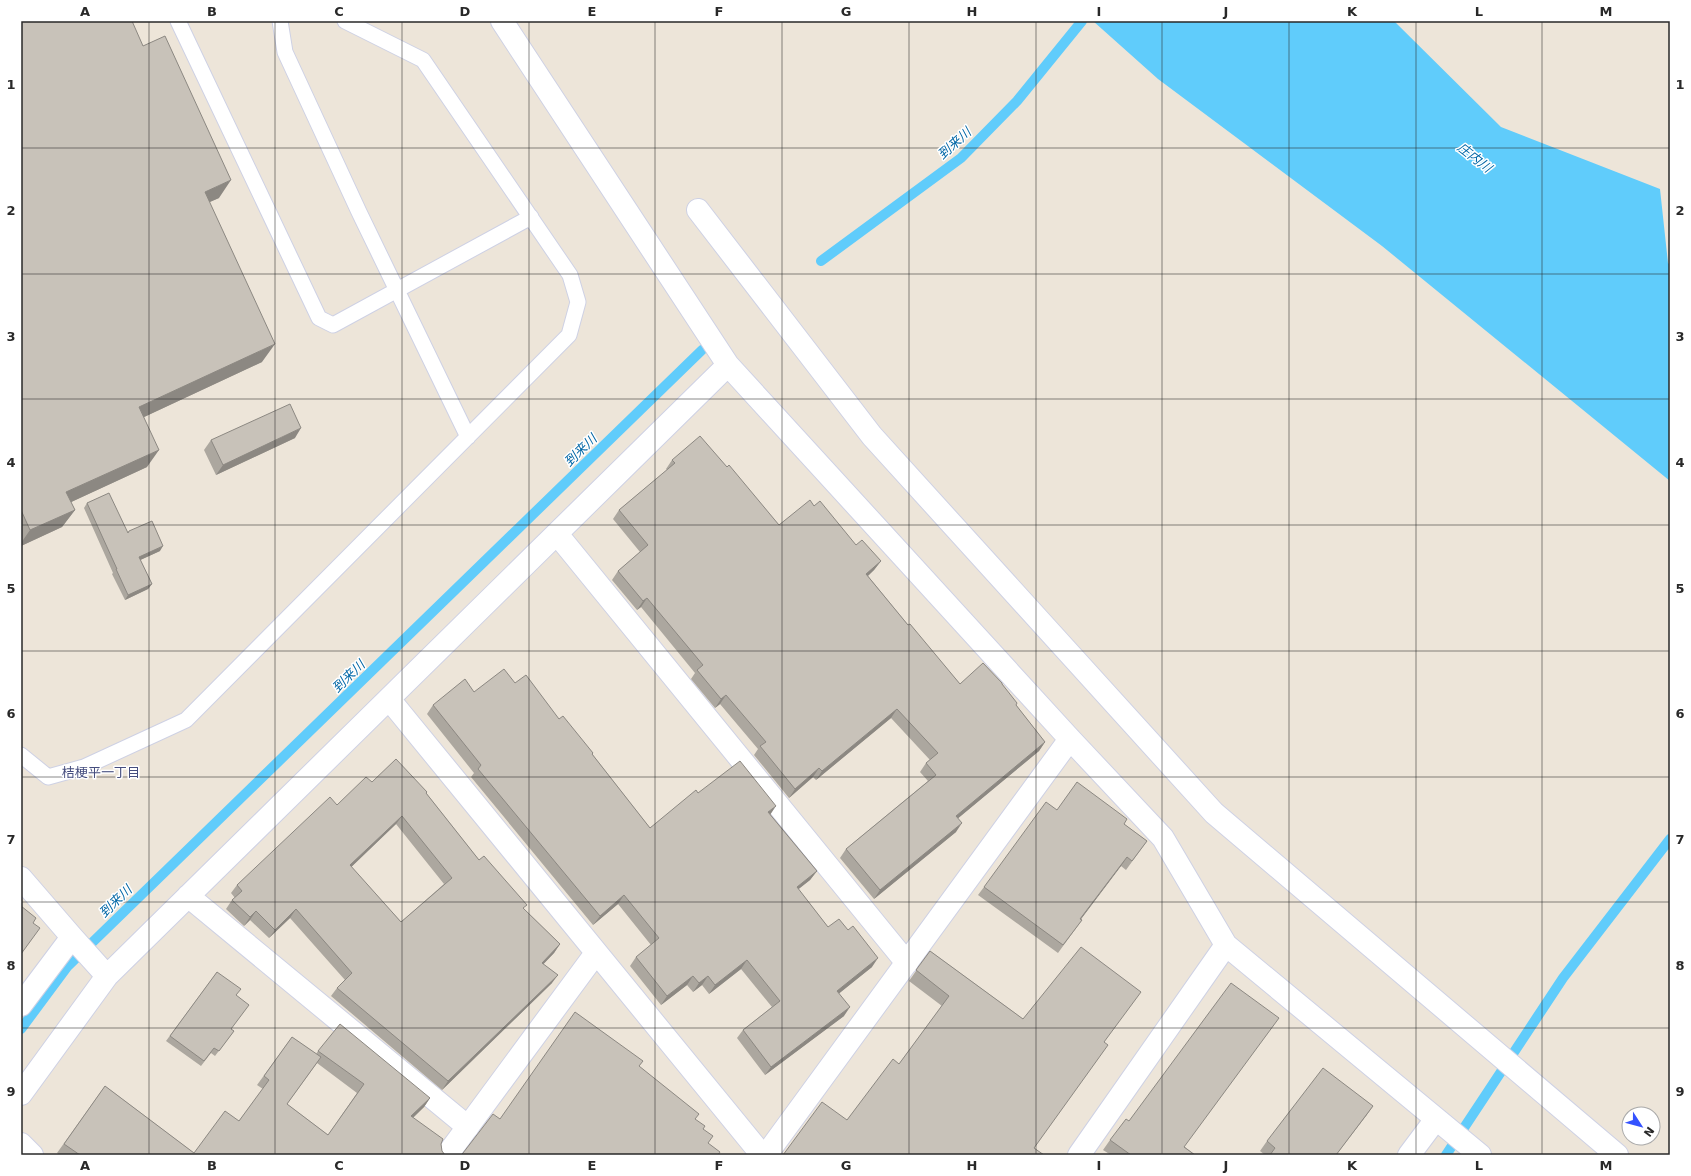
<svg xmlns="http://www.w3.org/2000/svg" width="1691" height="1176" font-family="'DejaVu Sans','Noto Sans JP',sans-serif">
	<rect width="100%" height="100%" fill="#ede5d9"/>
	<!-- water -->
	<path fill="#60ccfb" d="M1093 21H1394L1501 127 1660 189 1668 263 1670 265V481L1382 246 1158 79Z"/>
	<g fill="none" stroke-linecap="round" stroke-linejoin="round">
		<!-- stream -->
		<path stroke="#60ccfb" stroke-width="10" d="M821 261 961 158 1017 101 1082 21
			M21 1029 67 967 702 350
			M1446 1155 1563 978 1670 839"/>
		<defs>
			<path id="lane" d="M178 21 319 318 333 325 531 217
				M280 21 285 52 359 212 468 437
				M21 755 48 777 84 767 186 720 569 335 578 302 570 275 423 60 345 21"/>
			<path id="street" d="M502 21 728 365
				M698 210 872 436 1214 813 1617 1155
				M557 534 907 963
				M389 699 762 1155
				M21 878 72 937 107 976
				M188 896 468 1127
				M21 1005 72 937
				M21 1094 107 976 728 365 1070 739 1163 838 1226 945 1480 1155
				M21 1144 32 1155
				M447 1155 596 953
				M766 1155 1070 739
				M1079 1155 1226 945
				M1409 1155 1436 1119"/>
		</defs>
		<!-- lane casing -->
		<use href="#lane" stroke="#ced1e4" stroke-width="17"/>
		<!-- street casing -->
		<use href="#street" stroke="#ced1e4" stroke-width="24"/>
		<!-- lane -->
		<use href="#lane" stroke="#fff" stroke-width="15"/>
		<!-- street -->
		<use href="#street" stroke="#fff" stroke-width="22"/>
	</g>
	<!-- wall -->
	<path fill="#aca79f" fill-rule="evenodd" d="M21 21 143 46 219 198 209 202 262 362 144 417 147 467 71 502 75 510 62 527 21 546Z
		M295 438 216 475 204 450 211 440Z
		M672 460 727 467 779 525 814 506 856 545 881 561 874 570 868 576 908 625 960 684H1002L1016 705 1045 742 1039 751 958 818 956 832 874 899 840 858 846 849 928 781 920 772 926 763 930 760 891 718 816 780 813 777 789 798 754 755 758 749 720 704 715 708 691 679 695 673 641 607 637 610 612 580 618 571 640 552 613 519 619 510 667 470 666 469Z
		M87 503 128 533 160 551 140 560 152 584 148 589 125 600 112 574 113 573 84 508Z
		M515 683 559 719 593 753 592 754 650 828 698 793 770 814 817 871 810 880 798 889 828 927 872 967 839 993 844 1016 765 1075 737 1038 743 1030 772 1007 741 969 709 994 702 985 693 992 687 985 661 1005 630 966 636 957 651 945 618 904 593 925 471 777 474 773 427 714 433 705 474 692Z
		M372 782 426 793 479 860 524 909 560 944 554 953 543 964 552 983 442 1090 331 996 337 988 345 980 290 918 269 938 250 920 244 926 226 909 232 900 235 898 231 893 237 885 337 805ZM396 824 444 884 401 922 351 867Z
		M1057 810 1124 824 1147 841 1126 870 1121 866 1081 919 1082 920 1058 953 978 895 984 887Z
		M930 951 1023 1019 1104 1042 1034 1148 847 1120 899 1064 942 1006 909 981Z
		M217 972 236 995 231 1029 234 1031 215 1056 211 1053 201 1066 166 1041Z
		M292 1037 316 1054 318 1051 430 1098 424 1107 413 1118 441 1144 442 1151 445 1155H60L57 1153 105 1086 194 1153 239 1121 263 1089 257 1085ZM317 1063 357 1093 328 1135 287 1104Z
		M1373 1106 1336 1155H1265L1260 1151 1267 1141Z
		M1129 1121 1185 1147 1195 1155H1111L1103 1150 1110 1140Z"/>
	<!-- shaded-wall -->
	<path fill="#8c8882" d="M231 180 219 198 192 210 205 192Z
		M275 344 262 362 127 425 139 407Z
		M301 428 295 438 216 475 223 465Z
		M159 450 147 467 54 510 66 492Z
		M75 510 62 527 21 546V543L30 530Z
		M163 546 160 551 136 562 139 557Z
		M881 561 874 570 860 583 866 574Z
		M152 584 148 589 125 600 128 595Z
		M647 598 641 607 637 610 643 601Z
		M726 695 720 704 715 708 721 699Z
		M897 709 891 718 816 780 822 771Z
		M1045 742 1039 751 950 825 956 816Z
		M819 768 813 777 789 798 795 789Z
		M776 806 770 815 768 812Z
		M402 816 396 824 344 874 350 865Z
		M962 823 956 832 874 899 880 890Z
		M1127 857 1121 866 1075 927 1080 919Z
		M817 871 810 880 790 896 797 887Z
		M624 895 618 904 593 925 600 916Z
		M296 909 290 918 269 938 275 930Z
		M256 911 250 920 244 926 250 917Z
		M560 944 554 953 536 972 542 963Z
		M878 958 872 967 831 1000 837 991Z
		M747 960 741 969 709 994 715 985Z
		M558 975 552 983 442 1090 448 1081Z
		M693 976 687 985 661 1005 667 996Z
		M708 976 702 985 693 992 699 983Z
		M850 1007 844 1016 765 1075 771 1067Z
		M430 1098 424 1107 405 1125 411 1116Z
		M1373 1106 1366 1116 1336 1155Z"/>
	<!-- building -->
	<path fill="#c8c2b9" stroke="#8c8882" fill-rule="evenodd" d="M21 21H132L143 46 165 36 231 180 205 192 275 344 139 407 159 450 66 492 75 510 30 530 21 510Z
		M290 404 301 428 223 465 211 440Z
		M700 436 727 467 729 465 779 525 810 500 814 506 820 501 856 545 862 540 881 561 866 574 908 625 910 624 960 684 983 663 1002 683V684L1017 703 1016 705 1045 742 956 816 962 823 880 890 846 849 936 775 926 763 938 753 897 709 822 771 819 768 795 789 760 746 766 742 726 695 721 699 697 670 703 665 647 598 643 601 618 571 648 545 619 510 675 463 672 460Z
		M109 493 128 533 129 531 152 521 163 546 139 557 152 584 128 595 116 569H117L87 503Z
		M504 669 515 683 526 675 559 719 563 716 593 753 592 754 650 828 696 790 698 793 740 761 776 806 768 812 817 871 797 887 828 927 839 919 848 930 853 926 878 958 837 991 850 1007 771 1067 743 1030 780 1001 747 960 715 985 708 976 699 983 693 976 667 996 636 957 659 938 624 895 600 916 478 769 481 765 433 705 465 679 474 692Z
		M396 759 427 792 426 793 479 860 484 856 527 905 523 908 560 944 542 963 558 975 448 1081 337 988 352 973 296 909 275 930 256 911 250 917 232 900 242 891 237 885 330 797 337 805 366 777 372 782ZM402 816 452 878 401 922 350 865Z
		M1077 782 1127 819 1124 824 1147 841 1132 861 1127 857 1080 919 1082 920 1063 945 984 887 1046 802 1057 810Z
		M21 906 36 918 33 923 40 928 21 954Z
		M1081 947 1141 992 1104 1042 1108 1045 1034 1148 1044 1155H783L822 1102 847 1120 893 1059 899 1064 949 996 916 970 930 951 1023 1019Z
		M217 972 241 989 236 995 249 1005 231 1029 234 1031 219 1051 214 1048 204 1061 170 1036Z
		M1231 983 1279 1018 1184 1147 1195 1155H1131L1110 1140 1126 1119 1129 1121Z
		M575 1012 643 1061 639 1066 699 1114 695 1119 705 1126 703 1129 713 1136 708 1143 720 1152 718 1155H461L463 1153 493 1114 500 1119Z
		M340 1024 430 1098 411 1116 443 1139 441 1144 442 1151 445 1155H80L64 1144 105 1086 194 1153 225 1111 239 1121 269 1080 264 1076 292 1037 321 1057 287 1104 328 1135 364 1084 318 1051Z
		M1323 1068 1373 1106 1336 1155H1270L1275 1148 1267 1141Z"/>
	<!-- grid -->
	<path fill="none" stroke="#292929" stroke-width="1" stroke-opacity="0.55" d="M149 21V1155M275 21V1155M402 21V1155M529 21V1155M655 21V1155M782 21V1155M909 21V1155M1036 21V1155M1162 21V1155M1289 21V1155M1416 21V1155M1542 21V1155M21 148H1670M21 274H1670M21 399H1670M21 525H1670M21 651H1670M21 777H1670M21 902H1670M21 1028H1670"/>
	<g text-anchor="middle" stroke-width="3" stroke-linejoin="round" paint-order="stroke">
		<!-- water labels -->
		<g font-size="13" font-style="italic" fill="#0066a6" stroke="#fff">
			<text transform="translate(954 143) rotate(-42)" y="5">到来川</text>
			<text transform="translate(1475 157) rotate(38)" y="5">庄内川</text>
			<text transform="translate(580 450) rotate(-44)" y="5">到来川</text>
			<text transform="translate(348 676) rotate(-44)" y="5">到来川</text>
			<text transform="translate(115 901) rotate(-44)" y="5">到来川</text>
		</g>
		<!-- neighbourhood labels -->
		<g font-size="13" fill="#454d7e" stroke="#fff">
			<text x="101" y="777">桔梗平一丁目</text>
		</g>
	</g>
	<!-- border -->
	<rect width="1691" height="1176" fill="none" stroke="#ffffff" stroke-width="44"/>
	<!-- north arrow -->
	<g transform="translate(1641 1126) rotate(126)"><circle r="19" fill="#ffffff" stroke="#a9a9a9"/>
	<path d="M0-3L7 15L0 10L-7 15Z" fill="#3452ff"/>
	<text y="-6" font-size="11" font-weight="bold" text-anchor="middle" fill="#292929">N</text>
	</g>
	<rect x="22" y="22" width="1647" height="1132" fill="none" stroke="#292929" stroke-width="1.5"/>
	<g font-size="13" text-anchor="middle" font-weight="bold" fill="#292929">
		<text x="85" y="16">A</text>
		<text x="212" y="16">B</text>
		<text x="339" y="16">C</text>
		<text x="465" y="16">D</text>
		<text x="592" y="16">E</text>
		<text x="719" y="16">F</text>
		<text x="846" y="16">G</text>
		<text x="972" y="16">H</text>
		<text x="1099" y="16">I</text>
		<text x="1226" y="16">J</text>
		<text x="1352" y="16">K</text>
		<text x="1479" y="16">L</text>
		<text x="1606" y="16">M</text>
		<text x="11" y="89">1</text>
		<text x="1680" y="89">1</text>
		<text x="11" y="215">2</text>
		<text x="1680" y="215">2</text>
		<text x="11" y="341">3</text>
		<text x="1680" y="341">3</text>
		<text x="11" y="467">4</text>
		<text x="1680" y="467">4</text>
		<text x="11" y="593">5</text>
		<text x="1680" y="593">5</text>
		<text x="11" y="718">6</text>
		<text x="1680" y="718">6</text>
		<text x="11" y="844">7</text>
		<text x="1680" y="844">7</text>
		<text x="11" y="970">8</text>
		<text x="1680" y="970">8</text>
		<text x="11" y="1096">9</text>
		<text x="1680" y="1096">9</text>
		<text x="85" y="1170">A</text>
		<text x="212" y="1170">B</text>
		<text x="339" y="1170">C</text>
		<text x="465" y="1170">D</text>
		<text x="592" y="1170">E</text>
		<text x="719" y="1170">F</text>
		<text x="846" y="1170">G</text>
		<text x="972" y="1170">H</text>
		<text x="1099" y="1170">I</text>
		<text x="1226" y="1170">J</text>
		<text x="1352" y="1170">K</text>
		<text x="1479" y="1170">L</text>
		<text x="1606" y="1170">M</text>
	</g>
</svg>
